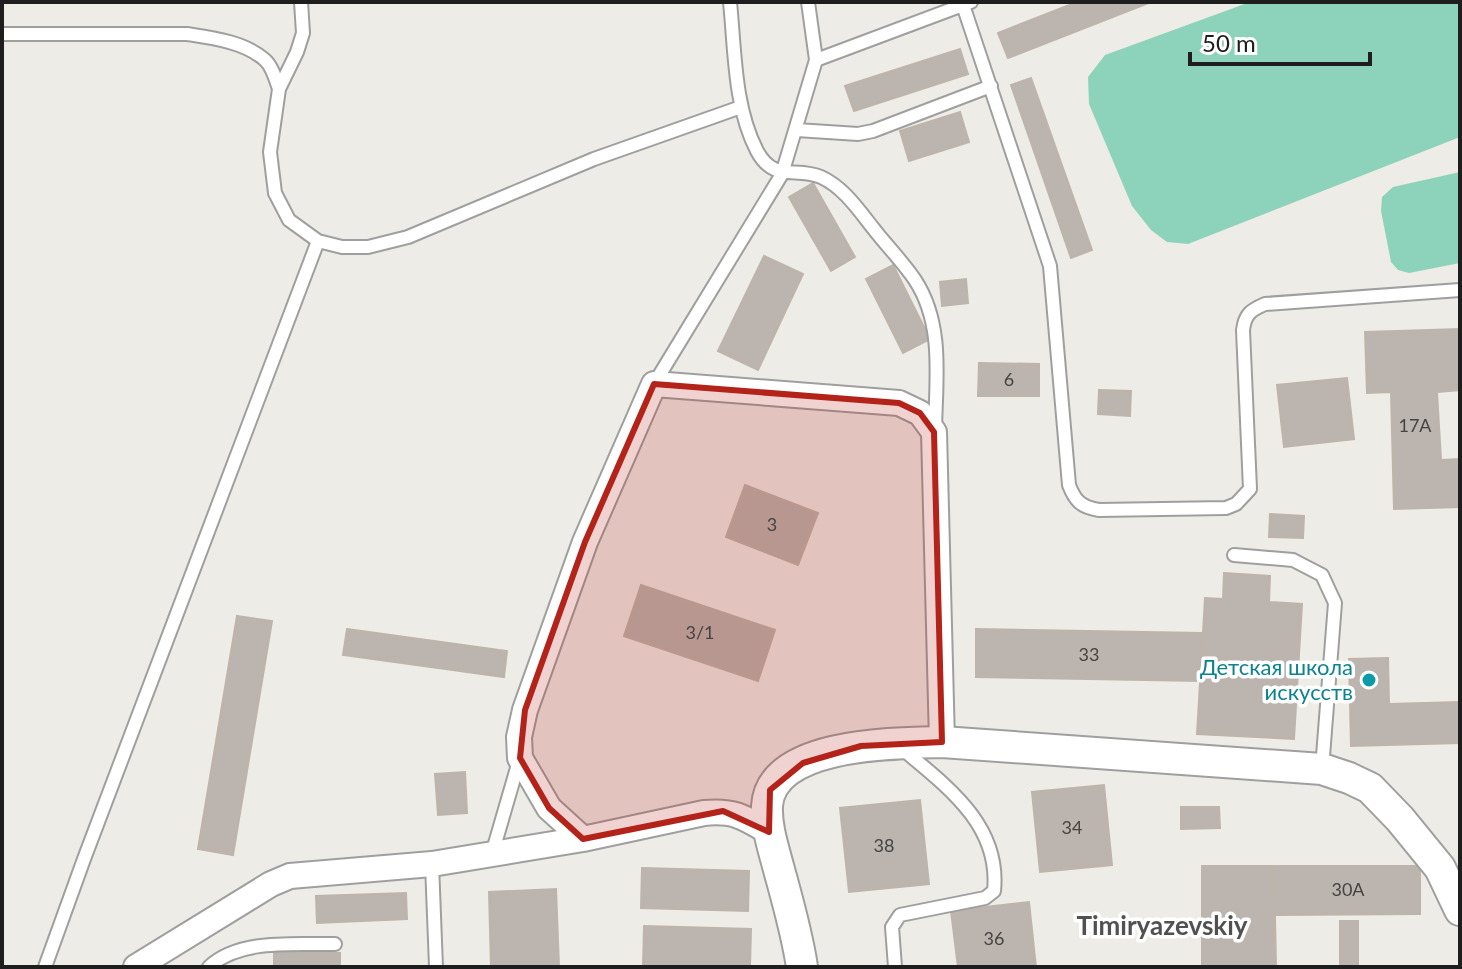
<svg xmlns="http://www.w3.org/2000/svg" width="1462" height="969" font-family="Lato,sans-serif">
	<rect width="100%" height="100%" fill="#eeece6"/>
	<!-- pitch -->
	<path fill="#8dd3bc" d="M1250 2H1460V137L1188 244 1167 242 1151 230 1132 206 1089 104 1088 77 1105 55Z
		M1460 172V263L1409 273 1398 270 1391 262 1381 211 1382 197 1393 187Z"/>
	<!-- building -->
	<path fill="#bbb4af" stroke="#beb4aa" stroke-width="2" d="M1077 2H1151L1008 58 998 33Z
		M960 49 968 74 854 111 845 86Z
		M1031 78 1092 250 1071 258 1011 85Z
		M960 112 969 142 909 161 900 131Z
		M813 183 855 257 831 271 789 197Z
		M764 256 803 274 758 370 718 351Z
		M893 265 930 339 903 353 866 279Z
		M966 279 968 303 942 306 940 282Z
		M1460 329V390L1437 392 1441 460 1460 459V507L1394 509 1391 392 1367 393 1365 332Z
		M979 363 1039 364V396H978Z
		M1347 378 1354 439 1284 447 1277 385Z
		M1099 390 1131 391 1130 416 1098 414Z
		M745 485 818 513 798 565 726 537Z
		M1270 514 1304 516 1303 538 1269 537Z
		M1224 573 1270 576 1269 602 1302 604 1294 739 1197 734 1205 598 1223 599Z
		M641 585 775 630 758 681 624 636Z
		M237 616 272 621 233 855 198 849Z
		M347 629 507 651 504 677 343 655Z
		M976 629 1202 633 1200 681 976 677Z
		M1388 658 1389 704 1460 702V743L1351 746 1349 659Z
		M465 772 467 813 438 815 435 774Z
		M1104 785 1112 865 1040 872 1032 792Z
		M920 800 929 884 849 892 840 808Z
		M1181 807H1219L1220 828 1181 829Z
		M1202 866H1274L1276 967H1202Z
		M1274 866H1420V914L1276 915Z
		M642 868 749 871 748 911 641 908Z
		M556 889 559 967H491L489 892Z
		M406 893 407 919 317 923 316 896Z
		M1029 902 1036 967H958L951 911Z
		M1340 921H1358V967H1340Z
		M644 926 751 929 750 967 643 966Z
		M274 952 340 953V967H274Z"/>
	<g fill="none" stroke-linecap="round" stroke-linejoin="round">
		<defs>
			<path id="service" d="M301 2 303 33 297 52 279 89 270 152 275 193 289 220 318 241 342 247H368L408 237 594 159 741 107
				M730 2C735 51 734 107 757 151 774 183 796 166 821 177 843 187 858 209 873 228 886 245 903 262 915 280 944 324 936 379 935 429
				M963 5 1050 266 1069 485C1075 501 1081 507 1099 510L1226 508 1236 504 1250 489 1243 330C1245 314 1251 310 1265 304L1460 290
				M2 34H187C213 38 245 42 265 60 272 66 276 80 279 89
				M816 60 971 2
				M797 130 858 134 873 131 991 86
				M654 384 782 174 816 60 808 2
				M1234 555 1293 560 1322 575 1335 603 1322 769
				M492 854 519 761
				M432 864 436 967
				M45 967 84 859 318 241
				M209 967C240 938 296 945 335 944
				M895 967 892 927 900 915 985 898 994 891C1001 824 945 785 900 747"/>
			<path id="minor" d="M583 839 549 808 520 758 519 737 525 710 585 542 654 384 899 403 920 413 934 432 942 742
				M136 967 271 884 290 876 432 864 583 839 704 813C734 810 744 817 769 832"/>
			<path id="tertiary" d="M802 967C797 933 787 899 778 866 773 847 766 826 767 806 771 742 897 743 942 742L1322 769 1349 778 1370 788 1400 819 1440 868 1460 910"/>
		</defs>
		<!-- service casing -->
		<use href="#service" stroke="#9f9f9f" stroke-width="16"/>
		<!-- minor casing -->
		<use href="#minor" stroke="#9f9f9f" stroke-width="28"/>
		<!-- tertiary casing -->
		<use href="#tertiary" stroke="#9f9f9f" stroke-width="34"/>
		<!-- service -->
		<use href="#service" stroke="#fff" stroke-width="12"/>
		<!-- minor -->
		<use href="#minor" stroke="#fff" stroke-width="24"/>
		<!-- tertiary -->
		<use href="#tertiary" stroke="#fff" stroke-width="30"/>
	</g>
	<!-- marked area -->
	<path fill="#b32319" fill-opacity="0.2" stroke="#b32319" stroke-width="6" stroke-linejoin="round" d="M654 384 899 403 920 413 934 432 942 742 861 746 803 763 770 790 769 832 723 811 583 839 549 808 520 758 525 710 585 542Z"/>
	<!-- markers -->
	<circle fill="#0f9aa8" stroke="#fff" stroke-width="3" cx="1369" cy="680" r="8"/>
	<g text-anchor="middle" stroke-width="7" stroke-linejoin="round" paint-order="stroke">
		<!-- number labels -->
		<g font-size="18" fill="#454442">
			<text x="1009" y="386">6</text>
			<text x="1415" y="432">17А</text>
			<text x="772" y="531">3</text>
			<text x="700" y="639">3/1</text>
			<text x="1089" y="661">33</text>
			<text x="1072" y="834">34</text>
			<text x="884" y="852">38</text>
			<text x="1348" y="896">30А</text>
			<text x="994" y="945">36</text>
		</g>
		<!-- culture labels -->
		<g font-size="22" fill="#0d838f" stroke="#fff" text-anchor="end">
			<text x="1353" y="675">Детская школа<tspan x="1353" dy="25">искусств</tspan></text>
		</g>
		<!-- quarter labels -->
		<g font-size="26" font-weight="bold" fill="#515151" stroke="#fff">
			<text x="1162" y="935">Timiryazevskiy</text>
		</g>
	</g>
	<!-- border -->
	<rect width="1462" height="969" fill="none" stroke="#1e1e1e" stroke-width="8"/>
	<!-- scale -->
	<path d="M1190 52v12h180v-12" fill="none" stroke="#1e1e1e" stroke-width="4"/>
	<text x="1202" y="52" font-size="24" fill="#1e1e1e" stroke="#ffffff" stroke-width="6" paint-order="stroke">50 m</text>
</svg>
